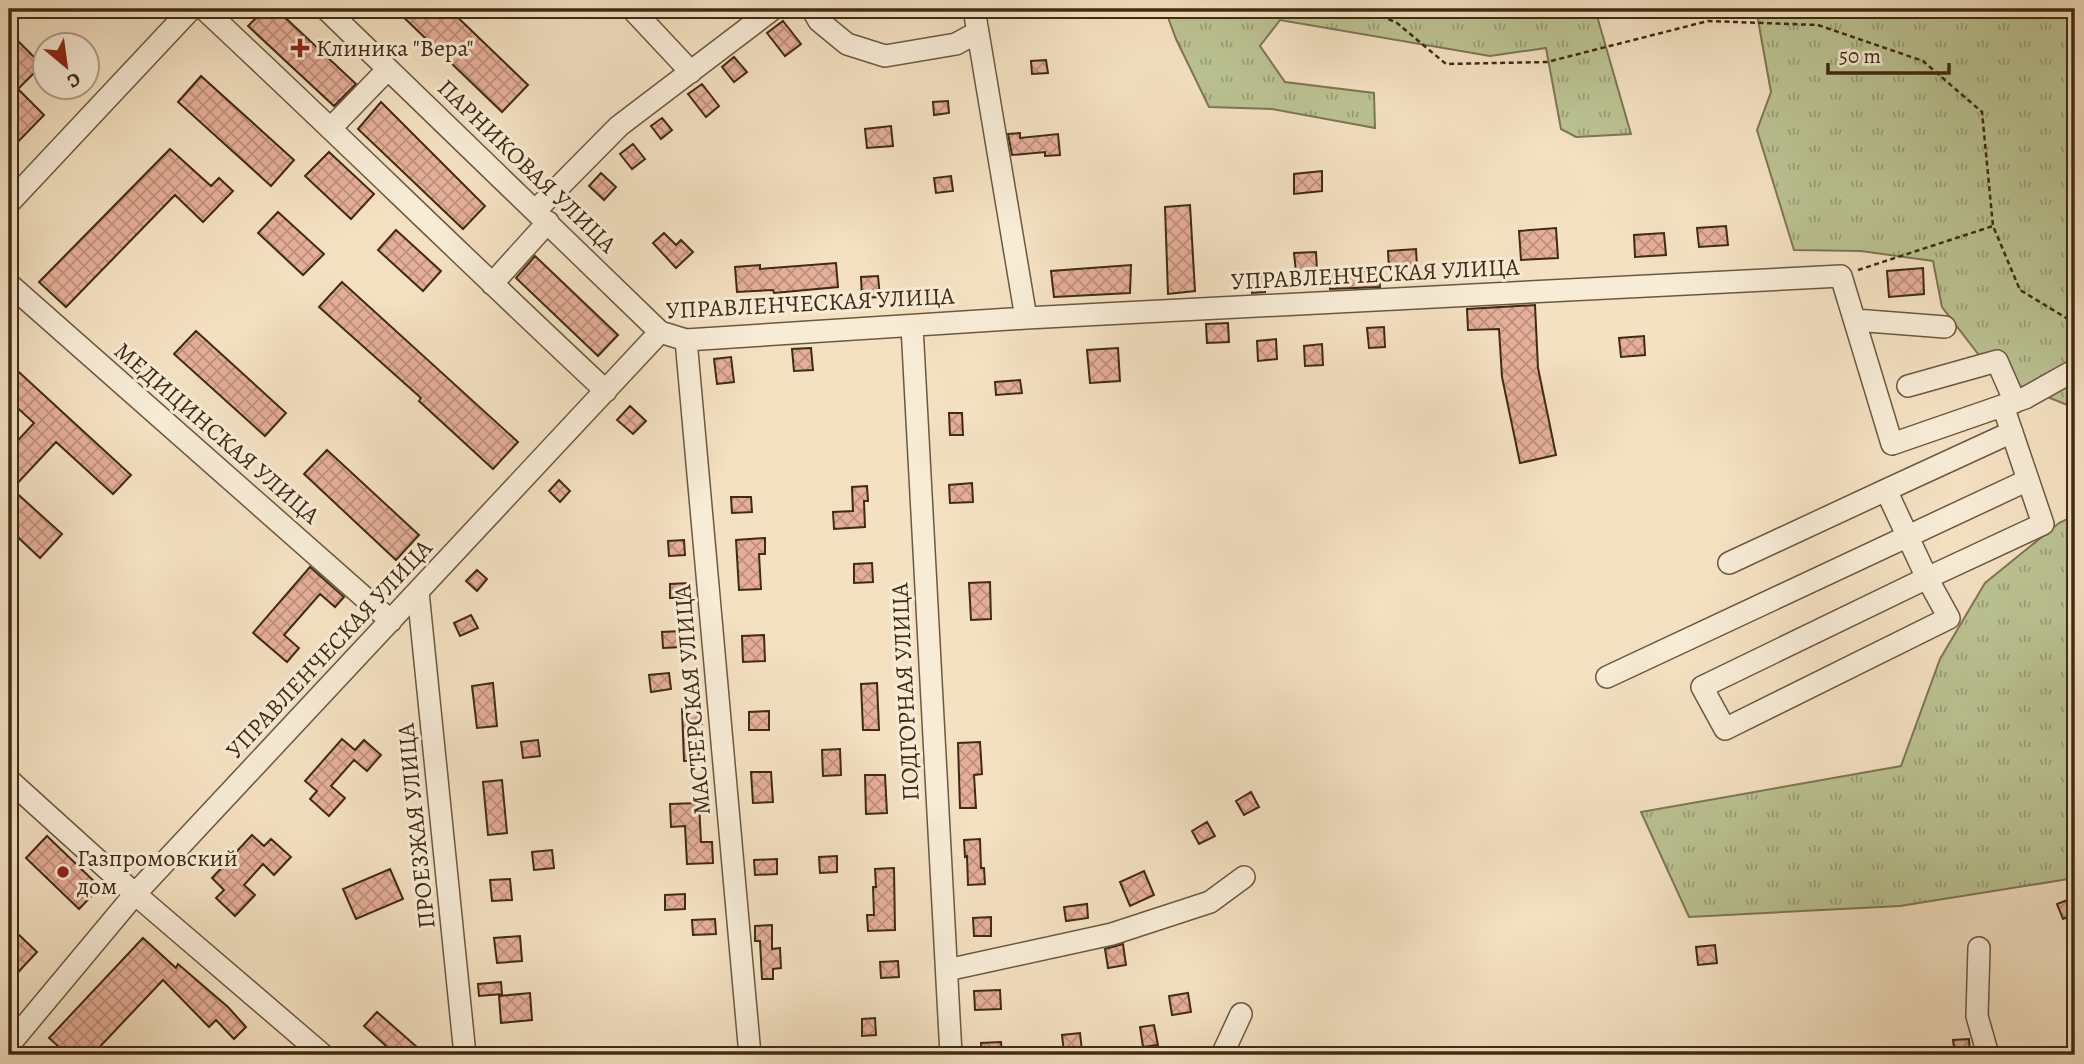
<svg xmlns="http://www.w3.org/2000/svg" width="2084" height="1064" font-family="Alegreya,serif">
	<defs>
		<pattern id="grass-tufts" width="24" height="20" patternUnits="userSpaceOnUse" patternTransform="scale(1.75)"><rect width="24" height="20" fill="#bbc393"/><path d="M3 7l-1-3M5 7V3M7 7l1-3M15 17l-1-3M17 17v-4M19 17l1-3" fill="none" stroke="#999f77"/></pattern>
		<pattern id="building-cross-hatch" width="8" height="8" patternUnits="userSpaceOnUse" patternTransform="scale(1.75)"><rect width="8" height="8" fill="#e6af99"/><path d="M0 0l8 8M0 8l8-8" fill="none" stroke="#bc8f7c"/></pattern>
	</defs>
	<rect width="100%" height="100%" fill="#f4e1c2"/>
	<filter id="stains"><feTurbulence type="fractalNoise" baseFrequency=".00286" numOctaves="4"/><feColorMatrix values="0 0 0 0 .2 0 0 0 0 .09 0 0 0 0 .02 0 0 0 .5 -.17"/></filter>
	<radialGradient id="worn" r=".72"><stop offset=".6" stop-color="#630" stop-opacity="0"/><stop offset="1" stop-color="#630" stop-opacity=".3"/></radialGradient>
	<!-- grass -->
	<path fill="url(#grass-tufts)" stroke="#7d7754" stroke-width="2" d="M1165 9H1402L1405 11 1408 9H1595L1631 134 1576 137 1561 129 1546 48 1490 56 1280 20 1260 46 1285 82 1374 93 1375 128 1272 109 1209 107 1176 39Z
		M1756 9H2075V408L1995 376 1942 307 1933 261 1861 251 1794 250 1757 130 1771 92Z
		M2075 515V878L1900 906 1689 917 1641 812 1901 766 1940 659 1985 583 2059 523Z"/>
	<!-- building -->
	<path fill="url(#building-cross-hatch)" stroke="#3f2b14" stroke-width="2" d="M265 9H276L356 84 334 106 248 26Z
		M395 9H449L528 85 502 112Z
		M783 21 801 44 785 56 767 33Z
		M9 32 42 65 18 89 9 79Z
		M734 57 747 72 734 82 722 67Z
		M1046 60 1048 73 1032 74 1031 61Z
		M201 76 294 160 271 186 178 102Z
		M702 84 719 106 706 117 688 94Z
		M18 89 44 115 9 151V98Z
		M948 101 949 113 934 115 933 102Z
		M381 102 485 206 463 229 358 129Z
		M662 118 672 130 661 139 651 126Z
		M891 126 893 146 867 148 865 129Z
		M1020 133V138L1058 134 1060 155 1045 156V152L1012 155 1008 134Z
		M633 144 645 159 632 169 620 154Z
		M170 149 211 186 219 178 233 191 203 222 175 195 66 307 39 282Z
		M329 152 374 194 351 219 305 176Z
		M1322 171V191L1294 194V174Z
		M601 173 616 187 604 200 589 186Z
		M951 176 953 191 936 193 934 178Z
		M1190 205 1195 291 1168 294 1165 207Z
		M278 212 324 254 303 275 258 233Z
		M1726 226 1728 245 1699 247 1697 228Z
		M1556 228 1558 258 1521 260 1519 231Z
		M396 230 441 271 423 291 378 250Z
		M664 233 676 245 681 240 693 252 676 268 653 243Z
		M1664 233 1666 255 1635 257 1634 235Z
		M1416 249 1417 267 1389 269 1388 251Z
		M1316 252 1317 270 1296 272 1294 253Z
		M535 256 618 335 598 356 516 278Z
		M836 263 838 287 774 293 773 290 737 292 735 267 760 265V269Z
		M1131 265 1130 293 1054 297 1051 271Z
		M1923 268 1924 294 1889 297 1887 271Z
		M1378 270 1380 287 1330 289V274Z
		M878 276 880 297 862 298 861 277Z
		M1252 276H1265V292L1252 293Z
		M342 282 518 442 493 469 419 401 421 398 319 307Z
		M1535 305 1538 368 1556 455 1520 463 1502 377 1499 329 1468 330 1467 309Z
		M1228 323 1229 342 1207 343 1206 324Z
		M1384 327 1385 347 1369 348 1367 328Z
		M196 331 286 413 265 436 174 354Z
		M1644 336 1645 355 1621 357 1619 338Z
		M1276 339 1277 359 1258 361 1257 341Z
		M1322 344 1323 365 1305 366 1304 346Z
		M811 348 813 370 794 371 792 349Z
		M1118 348 1120 381 1090 383 1087 350Z
		M731 357 734 382 717 384 714 359Z
		M9 363 131 475 113 494 56 442 12 489 62 534 40 558 9 529V450L34 423 9 400Z
		M1020 380 1022 393 996 395 995 382Z
		M630 406 646 421 633 434 617 420Z
		M949 413H962L963 435H950Z
		M327 450 419 535 396 560 304 474Z
		M559 480 570 491 560 502 549 491Z
		M972 483 973 502 950 503 949 485Z
		M867 486 868 501H864L865 527 834 529 833 512 853 511 852 487Z
		M731 497H751L752 512 732 513Z
		M765 538V554H759L761 589 739 590 736 540Z
		M684 540 685 555 669 556 668 541Z
		M872 563 873 582 854 583V564Z
		M310 567 344 597 335 607 320 594 284 635 299 648 287 662 253 633Z
		M477 570 487 579 477 591 466 581Z
		M990 582 991 619 971 620 969 583Z
		M689 583V598H670V584Z
		M471 615 478 628 460 636 454 623Z
		M681 631 682 647 663 648 662 632Z
		M764 635 765 661 743 662 742 636Z
		M669 673 671 689 651 692 649 675Z
		M493 683 497 726 477 728 472 686Z
		M877 683 879 730H863L861 684Z
		M682 709H701L702 724H698L699 760 684 761Z
		M769 711V730H749V712Z
		M342 739 355 750 364 740 381 755 367 771 354 760 331 786 345 798 329 816 310 799 317 791 305 781Z
		M538 740 540 756 523 758 521 742Z
		M980 742 982 774 974 775 976 808H960L958 743Z
		M840 749 841 775 823 776 822 750Z
		M751 772H771L773 802 753 803Z
		M865 775H885L887 813 866 814Z
		M502 780 507 833 488 835 483 782Z
		M1251 792 1259 807 1244 815 1236 801Z
		M699 803 701 842H712L713 863 687 864 685 826 671 827 670 804Z
		M1207 822 1215 836 1199 844 1192 831Z
		M252 835 264 846 271 839 291 857 274 875 263 864 244 885 255 895 235 916 216 898 224 890 212 878Z
		M47 836 100 887 79 909 26 858Z
		M980 839 981 868H984L985 884 968 885 967 856 965 857 964 840Z
		M552 850 554 868 534 870 532 852Z
		M837 856V872L820 873 819 857Z
		M777 859V874L755 875 754 860Z
		M894 868 895 930 868 931 867 915H874L873 887H876L875 869Z
		M390 869 403 899 356 919 343 889Z
		M1144 871 1154 895 1130 906 1120 882Z
		M510 879 512 900 492 901 490 880Z
		M685 894V909L665 910V895Z
		M2075 897V914L2063 919 2057 904Z
		M1087 904 1088 918 1066 921 1064 907Z
		M991 917V936H974L973 918Z
		M715 919 716 934 693 935 692 920Z
		M772 925V949L780 948 781 968 773 969V979H762L760 941H755V926Z
		M17 933 37 952 9 982V941Z
		M520 936 522 961 497 963 494 938Z
		M143 938 176 968 178 964 228 1007 246 1027 234 1039 216 1020 209 1027 163 980 92 1055H68L49 1038Z
		M1123 944 1126 965 1108 968 1105 949Z
		M1715 945 1717 963 1698 965 1696 947Z
		M898 961 899 977 881 978 880 962Z
		M501 982 502 994 479 996 478 984Z
		M1000 990 1001 1009 975 1010 974 991Z
		M530 993 532 1020 501 1023 499 996Z
		M1188 993 1191 1012 1172 1015 1169 996Z
		M377 1012 426 1055H396L364 1026Z
		M875 1018 876 1035 862 1036V1019Z
		M1154 1025 1158 1045 1143 1047 1140 1027Z
		M1080 1033 1082 1051 1064 1053 1062 1035Z
		M1969 1039 1970 1055H1955L1953 1040Z
		M1001 1042 1002 1055H982L981 1043Z"/>
	<g fill="none" stroke-linecap="round" stroke-linejoin="round">
		<defs>
			<path id="minor" d="M204 9C339 135 471 265 606 391
				M326 9 660 332 686 340 1026 318 1841 276 1892 444 2025 398 2075 370
				M632 9 691 72
				M812 9 819 21 847 44 885 56 956 44 978 32
				M974 9 1026 318
				M331 128 388 69
				M9 203 191 9
				M536 210 619 126 773 9
				M9 284 391 621
				M492 284 548 222
				M1855 320 1945 327
				M912 326 951 1055
				M686 340 750 1055
				M1908 386 1997 361 2015 402
				M1886 490 2012 432
				M1729 563 1886 490 1927 578 1949 618 1725 729 1702 687 1927 578 2043 524 2003 406
				M418 592 465 1055
				M1607 677 2028 480
				M9 780 135 894 323 1055
				M1979 948 1977 1016 1988 1055
				M947 970 1112 934 1210 902 1244 877
				M9 1045 135 894 660 332
				M1222 1055 1241 1014"/>
		</defs>
		<!-- minor casing -->
		<use href="#minor" stroke="#6c5840" stroke-width="24"/>
		<!-- path -->
		<path stroke="#3f2b14" stroke-width="2.5" stroke-dasharray="5 3.5" stroke-linecap="butt" d="M1365 9 1397 23 1446 64 1547 62 1708 21 1818 25 1923 61 1982 112 1993 226
			M1858 270 1993 226 2020 290 2073 322 2075 328"/>
		<!-- minor -->
		<use href="#minor" stroke="#f8ecd7" stroke-width="21"/>
	</g>
	<!-- markers -->
	<g fill="#8f2418" stroke="#f8ecd7" stroke-width="2.5">
		<path d="M296.5 37.5h7v7h7v7h-7v7h-7v-7h-7v-7h7z"/>
		<circle cx="63" cy="872" r="7"/>
	</g>
	<g text-anchor="middle" stroke-width="6" stroke-linejoin="round" paint-order="stroke">
		<!-- poi labels -->
		<g font-size="24" fill="#3f2b14" stroke="#f8ecd7" text-anchor="start">
			<text x="316" y="56">Клиника "Вера"</text>
			<text x="77" y="866">Газпромовский<tspan x="77" dy="28">дом</tspan></text>
		</g>
		<!-- street labels -->
		<g font-size="24" fill="#3f2b14" stroke="#f8ecd7">
			<text transform="translate(527 166) rotate(44)" y="8">ПАРНИКОВАЯ УЛИЦА</text>
			<text transform="translate(1375 274) rotate(-3)" y="8">УПРАВЛЕНЧЕСКАЯ УЛИЦА</text>
			<text transform="translate(810 303) rotate(-3)" y="8">УПРАВЛЕНЧЕСКАЯ УЛИЦА</text>
			<text transform="translate(217 433) rotate(41)" y="8">МЕДИЦИНСКАЯ УЛИЦА</text>
			<text transform="translate(329 649) rotate(-47)" y="8">УПРАВЛЕНЧЕСКАЯ УЛИЦА</text>
			<text transform="translate(905 692) rotate(-93)" y="8">ПОДГОРНАЯ УЛИЦА</text>
			<text transform="translate(692 700) rotate(-95)" y="8">МАСТЕРСКАЯ УЛИЦА</text>
			<text transform="translate(416 826) rotate(-96)" y="8">ПРОЕЗЖАЯ УЛИЦА</text>
		</g>
	</g>
	<!-- margin -->
	<rect width="2084" height="1064" fill="none" stroke="#f4e1c2" stroke-width="35"/>
	<rect x="10" y="10" width="2063" height="1043" fill="none" stroke="#3f2b14" stroke-width="3.5"/>
	<rect x="18" y="18" width="2049" height="1029" fill="none" stroke="#3f2b14" stroke-width="2"/>
	<!-- north arrow -->
	<g transform="translate(66 66) rotate(151)"><circle r="33" fill="#f8ecd7" stroke="#ae9f89" stroke-width="2"/>
	<path d="M0-5L12 26L0 18L-12 26Z" fill="#8f2418"/>
	<text y="-10" font-size="19" font-weight="bold" text-anchor="middle" fill="#3f2b14">С</text>
	</g>
	<!-- scale -->
	<path d="M1828 63v10h121v-10" fill="none" stroke="#3f2b14" stroke-width="3.5"/>
	<text x="1839" y="63" font-size="21" fill="#3f2b14" stroke="#f8ecd7" stroke-width="5" paint-order="stroke">50 m</text>
	<rect width="100%" height="100%" filter="url(#stains)"/>
	<rect width="100%" height="100%" fill="url(#worn)"/>
</svg>
